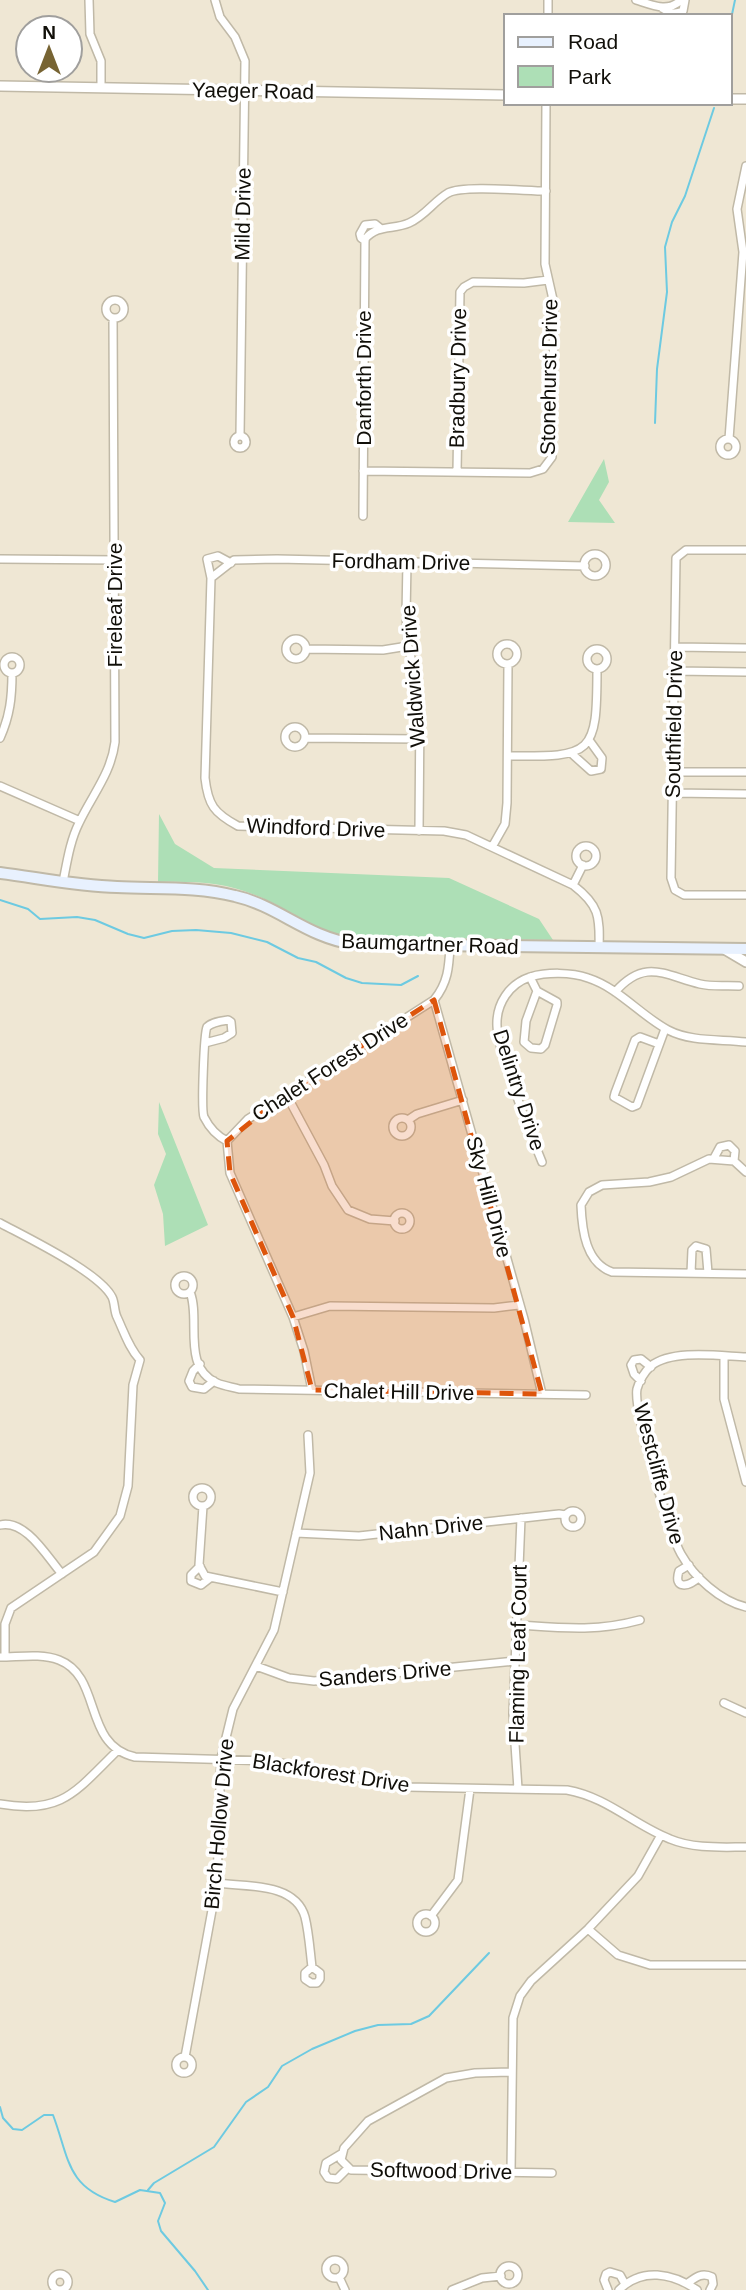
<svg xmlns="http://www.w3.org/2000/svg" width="746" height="2290" font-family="Helvetica,sans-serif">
	<rect width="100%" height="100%" fill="#efe7d4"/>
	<!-- green -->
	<path fill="#addfb6" d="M604 459 609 482 599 500 615 523 568 522Z
		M159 814 175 844 214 868 449 878 539 919 553 940 344 936C311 928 286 907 255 895 225 882 190 881 158 882Z
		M159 1102 208 1225 165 1246 163 1214 154 1185 166 1154 158 1134Z"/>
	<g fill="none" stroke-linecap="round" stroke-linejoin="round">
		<!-- stream -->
		<path stroke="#6dcae1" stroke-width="2" d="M730 24 735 0
			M655 423 657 369 667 292 665 247 672 222 685 196 714 108
			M0 900 28 909 40 919 77 917 95 920 128 934 144 938 172 931 196 930 231 933 267 942 298 958 316 962 346 978 362 983 401 985 418 976
			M0 2107 3 2118 13 2129 22 2130 44 2115H53C69 2157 66 2187 115 2202L140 2190 160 2193 165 2203 158 2221 161 2231 195 2271 208 2290
			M148 2190 154 2183 214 2147 246 2102 268 2087 282 2066 312 2049 355 2031 378 2025 411 2024 429 2016 489 1953"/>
		<defs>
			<path id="minor" d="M89 0 90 34 101 61V88
				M215 0 220 17 235 37 245 61 240 436
				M548 0V16
				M636 0C652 5 668 13 681 0
				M662 8C670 13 674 15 683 11L685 0
				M365 241 361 238 360 234 365 225 375 224 380 228
				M106 309a9 9 0 1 1 18 0a9 9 0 1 1-18 0Z
				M234 442a6 6 0 1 1 12 0a6 6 0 1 1-12 0Z
				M720 447a8 8 0 1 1 16 0a8 8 0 1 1-16 0Z
				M729 439 743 252 737 209 746 166
				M363 471 530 473 543 469 552 457 554 304 545 264 546 103
				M457 472 460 292 464 287 473 282 524 283 548 280
				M363 516 365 239C378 224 393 230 409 223 425 216 434 201 448 193 464 185 525 191 546 191
				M746 550H686L676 558 671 878 675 890 684 895H746
				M584 565a11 11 0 1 1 22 0a11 11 0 1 1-22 0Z
				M0 559 116 560
				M407 562 406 615 408 646 417 681 420 707 419 831
				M585 566 277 559 234 560 211 578 205 778C208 805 214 813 238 826L444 831 466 835 573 885C599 905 600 916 599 948
				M211 578 207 559 218 556 231 563
				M286 649a10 10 0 1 1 20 0a10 10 0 1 1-20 0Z
				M497 654a10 10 0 1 1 20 0a10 10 0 1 1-20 0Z
				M675 647 746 648
				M306 649 383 650 408 646
				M587 659a10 10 0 1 1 20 0a10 10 0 1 1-20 0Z
				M4 665a8 8 0 1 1 16 0a8 8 0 1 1-16 0Z
				M675 671 746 672
				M285 737a10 10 0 1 1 20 0a10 10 0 1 1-20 0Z
				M0 738C10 716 12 697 12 673
				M305 738 419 739
				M571 753 591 771 601 769 602 758 589 740
				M508 756C593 757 597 755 597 669
				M673 772H746
				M0 786 80 821
				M673 793 746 794
				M576 856a10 10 0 1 1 20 0a10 10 0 1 1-20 0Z
				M492 847 505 824 507 803 508 664
				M63 882C67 862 70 841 79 823 92 795 111 774 115 742L113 318
				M573 885 583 865
				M530 977 537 991 526 1021 524 1042 531 1048 541 1049 545 1045 557 1005V1002L537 991
				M615 992C645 958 664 975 700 984 713 987 726 985 739 986
				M434 1000 524 1319 542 1394
				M205 1043 224 1038 232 1033 231 1022 228 1020C221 1021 212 1022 207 1027 204 1033 201 1110 204 1117 209 1127 217 1136 227 1141
				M659 1044 640 1037 635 1040 615 1093 614 1097 632 1107 637 1105 665 1029
				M286 1094 324 1165 332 1186 348 1210 370 1219 395 1221
				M393 1127a9 9 0 1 1 18 0a9 9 0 1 1-18 0Z
				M408 1120 417 1114 463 1100
				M714 1158 720 1147 729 1145 735 1151 734 1161
				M542 1162C529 1130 517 1099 507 1067 503 1054 497 1040 497 1026 496 1004 509 984 530 977 547 972 571 972 588 978 619 988 640 1015 668 1030 691 1042 720 1039 746 1042
				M746 1172 734 1161 709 1159 671 1177 649 1182 602 1185 589 1192 581 1205C582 1231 586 1263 612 1272L746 1274
				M394 1221a8 8 0 1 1 16 0a8 8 0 1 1-16 0Z
				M0 1223C26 1237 99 1272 112 1297 115 1303 114 1311 117 1317 124 1332 129 1348 140 1360L133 1385 128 1486 120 1516 94 1552 11 1608 5 1624V1657
				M691 1273 692 1250 696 1246 706 1249 708 1273
				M175 1285a9 9 0 1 1 18 0a9 9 0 1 1-18 0Z
				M190 1292C201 1319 181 1367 217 1383 224 1386 232 1387 239 1389L586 1395
				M293 1317 330 1306 494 1308 519 1305
				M724 1357V1399L746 1482
				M746 1357C720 1356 672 1349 651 1366 645 1371 639 1381 637 1389 633 1409 669 1533 681 1554 694 1577 720 1601 746 1607
				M200 1364 193 1371 189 1381 192 1387 204 1389 214 1381
				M641 1381 634 1374 631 1365 634 1360 641 1359 651 1367
				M312 1390 304 1351 293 1317 230 1173 227 1141 248 1119 434 1000C448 983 449 967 450 946
				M193 1497a9 9 0 1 1 18 0a9 9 0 1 1-18 0Z
				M203 1506 199 1565 205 1576 283 1592
				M565 1519a8 8 0 1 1 16 0a8 8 0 1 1-16 0Z
				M0 1525C26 1519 47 1557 62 1574
				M296 1533 359 1536 559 1514 566 1515
				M689 1565 679 1571C673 1590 689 1587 699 1577
				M200 1566 191 1575V1581L201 1585 210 1578
				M518 1625C562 1628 596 1632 640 1620
				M0 1657C19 1657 41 1653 59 1660 103 1677 82 1745 135 1757L270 1761 407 1787 567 1790C607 1797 634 1825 670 1839 694 1849 721 1847 746 1847
				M256 1666 289 1678 314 1681 515 1661
				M724 1703 746 1713
				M518 1789 513 1714 521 1518
				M0 1804C62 1815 76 1791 117 1751
				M217 1883C246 1887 295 1882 305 1917 309 1933 310 1951 312 1967L320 1973V1979L317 1983H311L305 1979V1973L312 1967
				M417 1923a9 9 0 1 1 18 0a9 9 0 1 1-18 0Z
				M431 1916 458 1880 470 1789
				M588 1929 618 1955 650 1965H746
				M185 2057 217 1883 221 1758 233 1709 274 1630 310 1473 308 1435
				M176 2065a8 8 0 1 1 16 0a8 8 0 1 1-16 0Z
				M511 2072 475 2073 446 2078 368 2121 344 2148 341 2160 351 2170 552 2173
				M341 2154 326 2163 324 2172 328 2178 337 2179 348 2168
				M511 2172 513 2018 520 1996 531 1981 588 1929 638 1876 661 1835
				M326 2269a9 9 0 1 1 18 0a9 9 0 1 1-18 0Z
				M500 2275a9 9 0 1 1 18 0a9 9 0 1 1-18 0Z
				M52 2282a8 8 0 1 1 16 0a8 8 0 1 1-16 0Z
				M339 2277 345 2290
				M688 2283C696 2277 702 2272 712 2277L713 2284 710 2290
				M452 2290 482 2278 501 2276
				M608 2290 604 2280 606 2274 610 2272 620 2275 625 2284
				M619 2290C642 2267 672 2273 697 2290"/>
			<path id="tertiary" d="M0 86 506 95
				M730 99H746
				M724 949 746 962"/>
			<path id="secondary" d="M0 873C39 878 78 886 117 887 157 889 197 886 235 896 279 906 306 937 354 944L746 949"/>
		</defs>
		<!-- minor casing -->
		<use href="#minor" stroke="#c0b9a7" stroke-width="10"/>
		<!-- tertiary casing -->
		<use href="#tertiary" stroke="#c0b9a7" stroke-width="12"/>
		<!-- secondary casing -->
		<use href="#secondary" stroke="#c0b9a7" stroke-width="14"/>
		<!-- minor -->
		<use href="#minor" stroke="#fff" stroke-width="7"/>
		<!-- tertiary -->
		<use href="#tertiary" stroke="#fff" stroke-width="9"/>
		<!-- secondary -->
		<use href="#secondary" stroke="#e8f1fe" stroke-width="10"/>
	</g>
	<!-- marked area -->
	<path fill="#dd550c" fill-opacity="0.2" stroke="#dd550c" stroke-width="5" stroke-dasharray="14 9" stroke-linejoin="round" d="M434 1000 542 1394 312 1390 293 1317 230 1173 227 1141 286 1094Z"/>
	<g text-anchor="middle" stroke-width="7" stroke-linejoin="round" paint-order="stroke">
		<!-- street labels -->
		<g font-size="21" fill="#110f09" stroke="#fff">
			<text transform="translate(253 91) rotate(1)" y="7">Yaeger Road</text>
			<text transform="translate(243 214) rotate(-89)" y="7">Mild Drive</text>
			<text transform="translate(549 377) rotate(-89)" y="7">Stonehurst Drive</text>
			<text transform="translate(364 378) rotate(-90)" y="7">Danforth Drive</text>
			<text transform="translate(458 378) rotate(-89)" y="7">Bradbury Drive</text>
			<text transform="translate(401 562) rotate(1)" y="7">Fordham Drive</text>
			<text transform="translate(115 605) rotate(-90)" y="7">Fireleaf Drive</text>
			<text transform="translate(413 676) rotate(-94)" y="7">Waldwick Drive</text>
			<text transform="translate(674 724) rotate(-89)" y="7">Southfield Drive</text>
			<text transform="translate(316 828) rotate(2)" y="7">Windford Drive</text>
			<text transform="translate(430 944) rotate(2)" y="7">Baumgartner Road</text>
			<text transform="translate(330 1067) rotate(-33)" y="7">Chalet Forest Drive</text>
			<text transform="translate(519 1090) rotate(72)" y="7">Delintry Drive</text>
			<text transform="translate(489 1197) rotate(75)" y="7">Sky Hill Drive</text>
			<text transform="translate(399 1392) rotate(1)" y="7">Chalet Hill Drive</text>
			<text transform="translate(659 1474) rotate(75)" y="7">Westcliffe Drive</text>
			<text transform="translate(431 1528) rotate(-6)" y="7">Nahn Drive</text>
			<text transform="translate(518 1654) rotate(-89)" y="7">Flaming Leaf Court</text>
			<text transform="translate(385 1674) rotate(-5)" y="7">Sanders Drive</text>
			<text transform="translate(331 1773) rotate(9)" y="7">Blackforest Drive</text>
			<text transform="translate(219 1824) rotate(-85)" y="7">Birch Hollow Drive</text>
			<text transform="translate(441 2171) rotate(1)" y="7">Softwood Drive</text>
		</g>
	</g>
	<!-- legend -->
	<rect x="504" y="14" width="228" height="91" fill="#ffffff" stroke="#a09f9d" stroke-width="2"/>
	<rect x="518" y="37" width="35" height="10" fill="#e8f1fe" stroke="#a09f9d" stroke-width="2"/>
	<text x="568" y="49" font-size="21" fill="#110f09">Road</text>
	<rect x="518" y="66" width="35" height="21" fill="#addfb6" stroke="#a09f9d" stroke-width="2"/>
	<text x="568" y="84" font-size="21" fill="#110f09">Park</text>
	<!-- north arrow -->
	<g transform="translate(49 49)"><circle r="33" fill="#ffffff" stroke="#a09f9d" stroke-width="2"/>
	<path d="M0-5L12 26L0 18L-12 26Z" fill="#776433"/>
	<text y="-10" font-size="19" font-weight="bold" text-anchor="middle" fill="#110f09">N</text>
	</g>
</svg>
